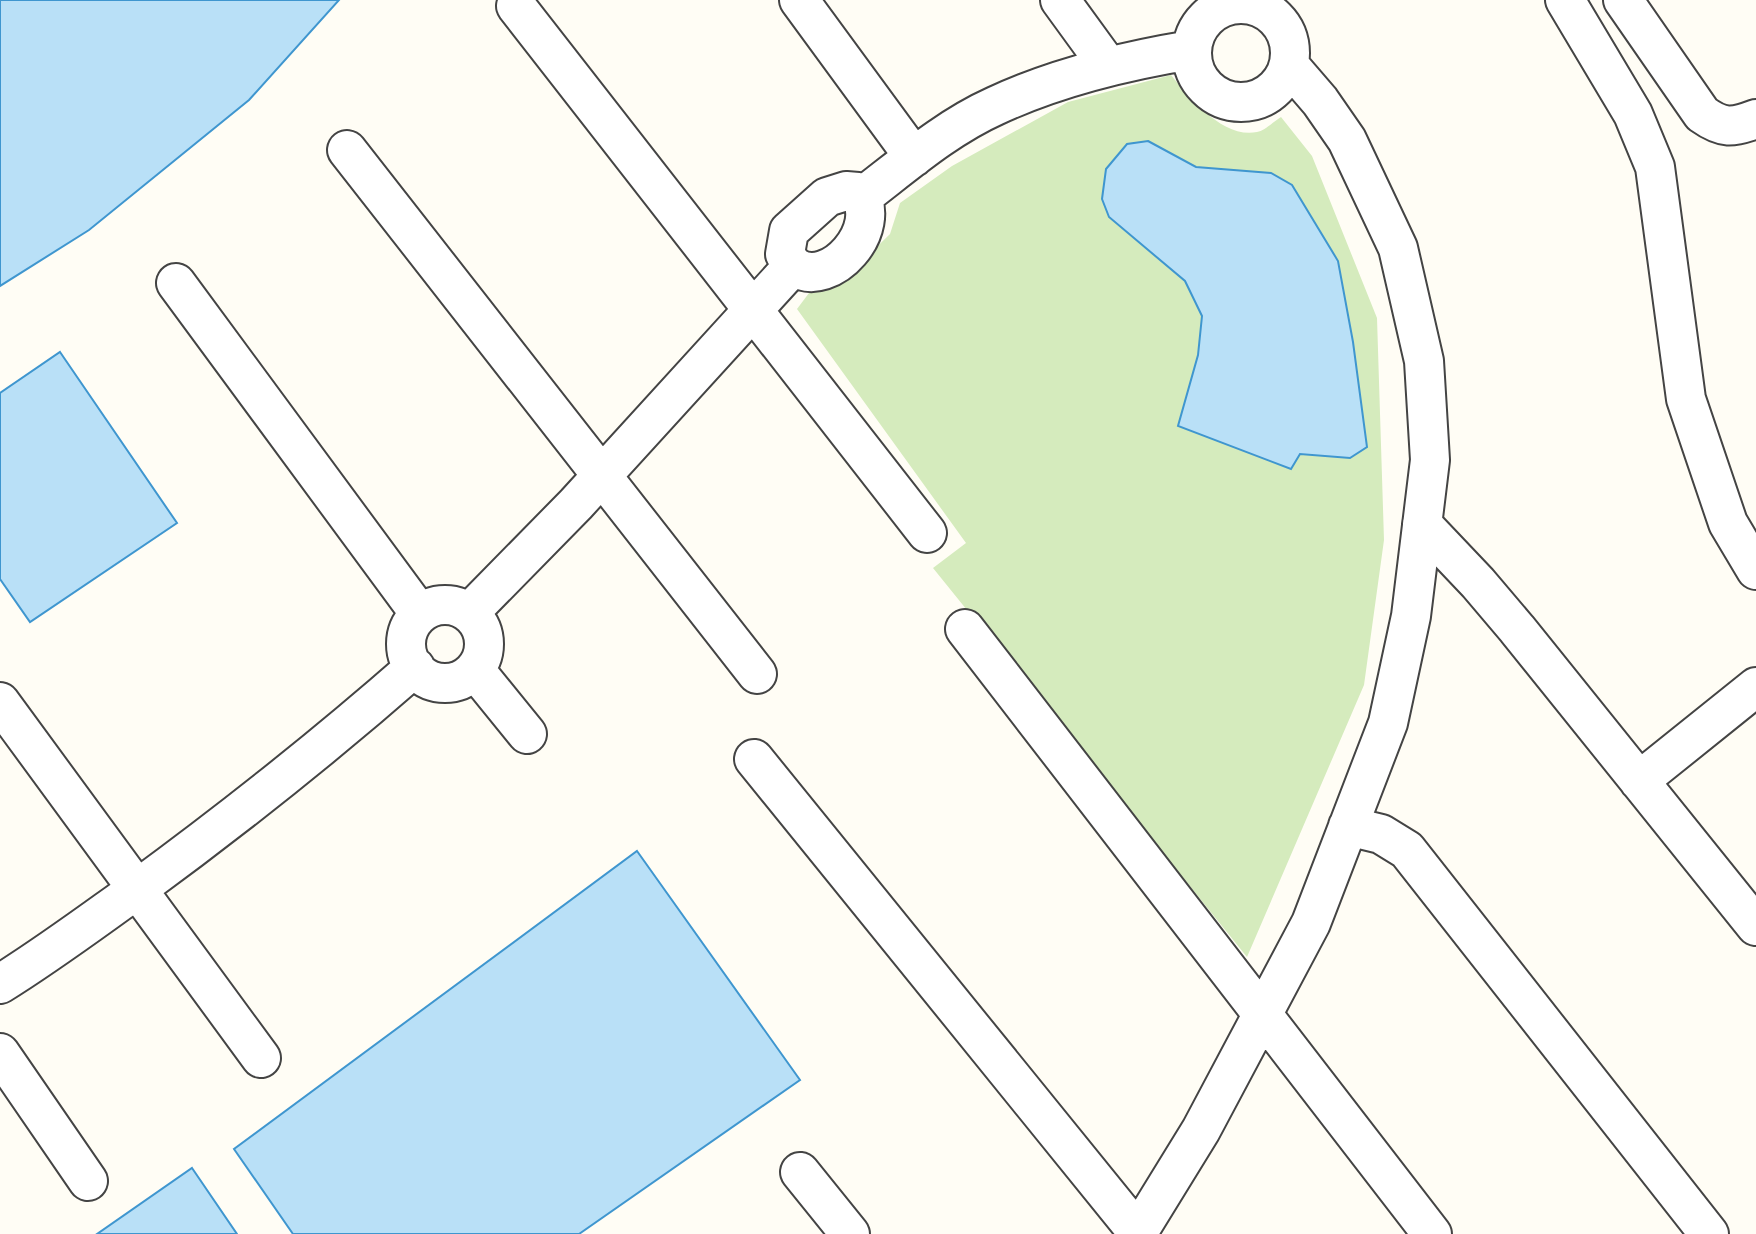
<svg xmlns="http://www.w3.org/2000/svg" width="1756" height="1234" font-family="'Source Serif 4',serif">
	<rect width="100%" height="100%" fill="#fffdf5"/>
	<!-- green -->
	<path fill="#d5ebbd" d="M1171 75C1190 98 1223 139 1257 132 1265 131 1274 121 1281 117L1312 156 1377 318 1384 540 1364 685 1247 957 933 568 966 543 797 309 809 293 844 279 890 234 900 203 952 166 1068 102Z"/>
	<!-- water -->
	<path fill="#b9e0f7" stroke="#3f96cf" stroke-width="2" d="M0 0H339L249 100 89 230 0 286Z
		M1148 141 1196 167 1271 173 1292 185 1338 261 1353 342 1367 447 1350 458 1300 454 1291 469 1178 426 1198 355 1202 316 1185 281 1109 217 1102 199 1106 169 1127 144Z
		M60 352 177 523 30 622 0 579V393Z
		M637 851 800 1080 579 1234H293L234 1149Z
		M192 1168 237 1234H97Z"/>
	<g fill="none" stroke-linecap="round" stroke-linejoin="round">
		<defs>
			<path id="street" d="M799 0 914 157
				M1060 0 1108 66
				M1565 0 1633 114 1655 167 1686 399 1728 523 1756 570
				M1623 0 1702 114C1723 129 1732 128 1756 119
				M1192 53a49 49 0 1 1 98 0a49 49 0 1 1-98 0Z
				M516 6 927 533
				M347 150 757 674
				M846 191 858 192C885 228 830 290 795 267 791 264 788 258 785 254L789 231 827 197Z
				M862 197C904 165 946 128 995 106 1057 77 1124 61 1191 50
				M176 283 420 614
				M1422 524 1478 583 1517 629 1756 926
				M406 644a39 39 0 1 1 78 0a39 39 0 1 1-78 0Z
				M469 613 576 504 793 266
				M965 629 1432 1234
				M475 670 527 734
				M0 702 261 1058
				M754 759 1139 1234
				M1639 781 1756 687
				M1348 826 1381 834 1407 850 1709 1234
				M0 984C47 955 91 922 136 890 233 819 325 746 415 667
				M0 1053 88 1181
				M800 1172 850 1234
				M1137 1234 1201 1130 1311 923 1388 723 1411 616 1430 460 1424 361 1398 248 1347 140 1320 101 1289 65"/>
		</defs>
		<!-- street casing -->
		<use href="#street" stroke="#444" stroke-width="42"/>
		<!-- street -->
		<use href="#street" stroke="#fff" stroke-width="38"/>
	</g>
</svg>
